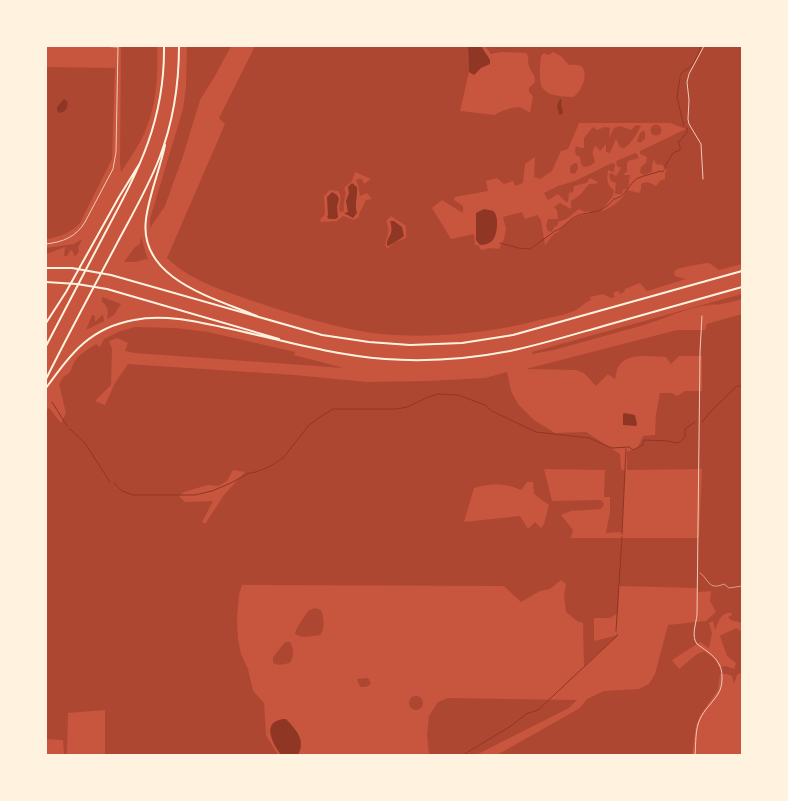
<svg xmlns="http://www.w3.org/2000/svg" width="788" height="801" font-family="Overpass,sans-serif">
	<rect width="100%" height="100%" fill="#c8553d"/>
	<!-- green -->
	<path fill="#ae4732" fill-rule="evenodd" d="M121 46H157C158 73 157 103 146 129 140 145 130 158 121 172L120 162Z
		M187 46H231L215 76 200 100 183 156 165 206 150 228V219L183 109 186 87Z
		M255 46H468L469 72 460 111 495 115C498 112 513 107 518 107 523 108 527 111 530 113L533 96 529 92V88L535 82C535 72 532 75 529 66 527 61 530 57 526 53L502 52 491 54 485 46H742V264L719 270C716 268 712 264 708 263 705 263 677 268 676 270 675 270 675 272 674 273L675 276 686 279 647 291 640 283 625 289 624 292 620 294 618 291 613 293 615 297 611 298 603 294 590 297 591 300C583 303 582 307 576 310 566 315 547 318 535 321 485 335 406 341 355 330 321 323 288 313 256 302 225 291 192 282 167 258L225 124 219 118ZM553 52 561 56 569 65C573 65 579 64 582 67 589 74 581 93 573 97 538 96 538 88 541 56L544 53 549 55ZM579 123H670L686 129 640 151V154L647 157 646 163 641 167 640 172 643 175 652 172V165L654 159 656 164 662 165 667 170 665 173V179L661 180 656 186C651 183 647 181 641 184V190L639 193 627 190C622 200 611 209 601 211L613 196 614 190C606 185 607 178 608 170L614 172 615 164 612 163 575 181 558 186 544 193 548 200 558 194 566 202H568L569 193 573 192 574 186 586 183 590 178 598 182 596 184H589L580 195 571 201V209L560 203 554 207 557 210 558 219H548L546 226 548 231 552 232 554 227 557 226 559 221C567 221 573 213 579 209L585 212 589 211 590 213 577 217 566 223 558 232 554 234 545 245 541 220 537 215 525 219 522 212 503 217 506 229 504 239 499 249 490 248 481 250 478 245H475L474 234 451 239 432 208 442 200 463 213V206L454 200 455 197 488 191 486 181 497 178 504 184 513 181 515 186 523 183 525 164 535 157 534 177 540 179 552 171 561 151 568 149ZM355 172 371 179 364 184 362 179H358L356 180 358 185 360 196 367 193 372 199 366 200 359 214V217L354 220 343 216 337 221 321 222 320 220 325 214 324 196 330 190 338 191C344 198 337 204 340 212H343C345 208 343 206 344 202 345 195 347 194 344 188L352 181ZM391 216 406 226V238L393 243 388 248 386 247 385 245C387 236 391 230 386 221Z
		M46 66 47 67 115 68 112 159 80 223C70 233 60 237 46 239Z
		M650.5 130a5.5 5.5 0 1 1 11 0a5.5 5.5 0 1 1-11 0Z
		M636 125 641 126C636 135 632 143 624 148L620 147 616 139 610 153 606 152V144L600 151 596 146C590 151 594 156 595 162L590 166 584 167 581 164 580 157 576 155 575 151 576 146 581 148H584V138L593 127 597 130 605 127 610 128 609 138 614 128 620 126 631 130Z
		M643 131 645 132V139L640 143 637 141 640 133Z
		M635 153 637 154 639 158 628 161 627 164V171L623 175H630L628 188 623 190 622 194H616L615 193 616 183 611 181 609 175 611 173 616 176 621 168 617 166 616 161Z
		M575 163H577L578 168 575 174 570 173V166Z
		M141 237 148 260 145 259 136 262H124L134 248 140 244Z
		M82 239 78 248 79 251 75 257 72 250 70 251 67 256H64L65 247 46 254V248L74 244Z
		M742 294V299C735 301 728 303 721 304 717 305 713 304 709 305 688 307 664 319 644 325L554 350 532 354V352Z
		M102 297 121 304 114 315 107 319C109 312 108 306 102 302Z
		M742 314V623L731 620 728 617 732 615 731 613C720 612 719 622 715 630L713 621 709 623 712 633 709 648 700 642 672 660 679 669 697 654 704 651 714 658 719 667 726 666 734 669 736 663 727 656 720 636 721 635 737 628 742 632V672L737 675 734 684 732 676 727 674H720L718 690 701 714 696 726 692 755H497L580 708 587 699 604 691 639 689 649 684 655 674 668 625 706 621 716 612 710 601 711 591 698 592 697 588 619 586 618 613 610 618H594V641L618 635 584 666 583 623 577 621 566 612 564 594 566 584 561 580 550 589 540 591 521 602 504 586 242 585 239 595 237 618 238 639 241 654 248 669 253 691 264 703 266 735 278 755H105V710L68 713 67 755H64L63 740 46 739V410L49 408 61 423 66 413 59 384 64 376C72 374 71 366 75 361 79 354 89 349 96 344L100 347 104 339 118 332 135 327 176 328 208 332 295 352 294 355 344 368 135 353 125 351 128 343 117 338 109 341 112 349 111 385 95 401 105 405 115 383 128 364 294 375 367 382 427 381 485 378 507 372 511 391 518 404 534 420 555 433 586 432 620 454 621 469 625 471 622 532 606 533 610 512V497H604L605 470 544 469 552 501 601 500 604 504 602 508 600 509 571 511 561 515 573 530 571 538H699L702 469 627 470V452L638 447 643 436 655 435 656 414 660 393H672L677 396 685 391H702V356H679L671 364 666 357C651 357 624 351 617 370 616 372 616 376 615 379L608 374 596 386 584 373 576 370 526 369 677 330H705L707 324ZM233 470 245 472 224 495 205 524 202 522 213 501 185 502 179 496 184 492 208 485 218 486 227 481ZM527 482H533L534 494 549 505 544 524 541 528 535 522 528 529 520 516 464 522 474 488C489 483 507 483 521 490Z
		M92 315H93L95 316V322L102 315H103L104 321 86 330Z
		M315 608 321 610C324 617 325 629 320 635 311 636 303 639 295 634 295 629 305 616 308 611Z
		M285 642H290C294 649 294 656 290 663L279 665 273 663V657Z
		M367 678 369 679 371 684 366 687H360L357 679Z
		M409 703a7 7 0 1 1 14 0a7 7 0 1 1-14 0Z
		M448 698 577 700 569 708 476 755H429L427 735 429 716 438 702Z"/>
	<!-- water -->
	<path fill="#8f3625" d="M468 46H481L490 60V64L481 68 474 75 469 72Z
		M64 99 67 101C69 106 66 112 60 113L57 111V107Z
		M560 99 562 100 561 104 563 113 560 115 559 114 557 106Z
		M352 183 357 187C358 196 354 204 357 213L353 218 344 213 348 212 346 201 349 193 348 187Z
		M332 192 337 195 339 199 337 207 338 217 336 219H329L327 217 328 215 327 197Z
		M484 209C487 210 491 210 493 211 500 216 497 237 492 241 488 244 484 245 480 245L476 240V213Z
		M390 221H394L402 227 404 236C402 238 389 246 387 246 386 236 395 236 390 221Z
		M624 413 635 415 637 424 636 426 623 425V414Z
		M286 719C296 730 306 739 298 755H281C272 743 260 720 286 719Z"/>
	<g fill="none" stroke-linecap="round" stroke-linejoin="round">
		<!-- stream -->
		<path stroke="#8f3625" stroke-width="1" d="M706 47 709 46
			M680 76C683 70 687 70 692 65 696 60 698 53 701 47
			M680 78 677 97 684 126
			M500 243 518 248 530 249 555 231C562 229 567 222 573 218 589 209 599 217 614 199 626 197 628 184 638 178 645 175 653 174 660 171L662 172 666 168 665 166 673 153 680 150V146L678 142 680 141 687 132V128
			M52 402 67 426
			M702 422 712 410 737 386H742
			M70 429 85 443 110 482
			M114 483 122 491 133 495H195L212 491 231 483 249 473 256 472 271 466 283 458 309 425 320 417 333 409H397L407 407 426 398 438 394 458 395 485 405 492 411 536 432 589 438 612 448 629 447 633 450 643 445 644 440 668 441 676 443 680 442 685 437V429L695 422
			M622 534 626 449
			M616 631 622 537
			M463 755 511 726 526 714 538 710 618 635 617 634"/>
		<!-- path -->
		<path stroke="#fff3e0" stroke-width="0.5" d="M700 573C709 579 708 591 724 584L729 588 742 586"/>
		<!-- minor -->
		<path stroke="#f1ccb7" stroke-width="1" d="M98 46 118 47
			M703 179 701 144 689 124 688 119 689 100 687 82 689 74 704 46
			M46 244C63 242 76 237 85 222L113 169 116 152 118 46
			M695 755C696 744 695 729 700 719 704 710 713 702 718 694 721 689 722 684 722 679 723 661 711 654 697 644 691 636 696 624 697 615L700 352 702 316"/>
		<!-- motorway -->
		<path stroke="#fff3e0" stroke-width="2" d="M165 145C160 169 149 195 146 219 138 279 214 298 257 316
			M46 268H72L111 275 322 335 369 342 410 345 462 343 513 335 742 271
			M46 282 77 284 107 289 279 339
			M46 323 66 292 119 197 140 163
			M46 346C65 309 85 272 104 235 138 171 165 122 164 46
			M46 379C68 335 91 292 114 249 129 220 147 190 159 159 173 123 179 85 179 46
			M46 388C71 354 89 328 134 320 168 313 206 324 240 331 288 342 335 355 385 359 427 362 469 359 510 351 543 344 575 334 607 325 652 312 697 300 742 287"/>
	</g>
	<!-- border -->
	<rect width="788" height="801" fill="none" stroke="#fff3e0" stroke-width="94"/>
</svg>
